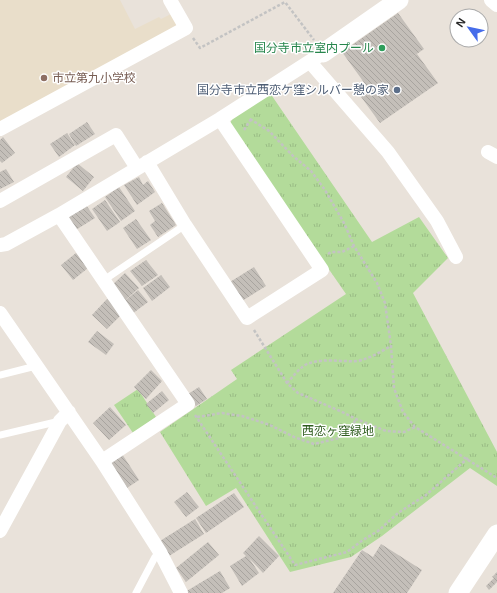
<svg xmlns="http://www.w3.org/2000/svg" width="497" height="593" font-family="Helvetica,'Noto Sans JP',sans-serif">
	<defs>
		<pattern id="park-tufts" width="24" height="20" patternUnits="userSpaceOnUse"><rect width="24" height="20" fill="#b3db9a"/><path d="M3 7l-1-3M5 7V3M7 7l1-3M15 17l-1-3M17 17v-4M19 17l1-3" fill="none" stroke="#9abc85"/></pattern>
		<pattern id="building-back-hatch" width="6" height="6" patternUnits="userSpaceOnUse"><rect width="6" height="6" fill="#c4bfb9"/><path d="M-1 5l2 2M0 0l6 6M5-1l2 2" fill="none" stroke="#a8a49f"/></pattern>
	</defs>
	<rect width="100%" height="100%" fill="#e9e2da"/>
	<!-- education -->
	<path fill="#e9deca" d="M0 0H120L135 29 159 17 161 19 171 14 177 23 175 31 0 126Z"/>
	<!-- park -->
	<path fill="url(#park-tufts)" d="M270 93 372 242 419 217 448 258 413 293 497 452V486L470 468 382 536 351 557 290 572 236 488 206 506 160 432 237 379 231 370 346 294 229 125 234 116Z
		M138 389 156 417 133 433 114 405Z"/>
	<!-- building -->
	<path fill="url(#building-back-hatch)" d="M398 13 424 49 379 80 417 54 438 83 380 123 359 94 368 88 342 52Z
		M87 122 95 134 76 146 69 134Z
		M67 133 75 145 59 157 50 144Z
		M3 137 15 153 2 163 0 161V140Z
		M77 163 94 177 83 191 66 177Z
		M6 169 14 182 0 189V172Z
		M139 177 143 185 148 181 155 192 137 205 124 185Z
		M119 187 135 211 121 221 105 197Z
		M105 200 120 222 107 231 92 209Z
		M162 203 176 225 158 237 150 225 155 221 149 211Z
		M86 205 95 218 74 231 66 219Z
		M136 219 151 240 137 249 123 228Z
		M76 253 88 268 73 280 61 265Z
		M146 260 158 275 142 286 130 271Z
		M254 267 266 286 242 301 230 282Z
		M125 273 139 288 123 302 110 287Z
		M161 275 170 287 152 301 143 288Z
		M138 290 148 302 132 314 122 303Z
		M107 299 122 314 107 329 92 315Z
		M97 331 114 344 106 355 88 342Z
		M151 370 162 381 146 399 134 387Z
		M199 387 207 399 196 406 188 394Z
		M162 391 169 400 153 413 146 404Z
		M110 407 126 425 109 440 93 423Z
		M122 454 139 480 127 488 110 461Z
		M187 492 199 507 186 517 174 502Z
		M234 493 244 507 206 533 196 518Z
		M195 519 204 534 169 556 160 541Z
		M259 536 279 556 263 573 249 558 259 573 242 586 230 566 246 556 243 553Z
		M208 542 219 555 186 582 176 568Z
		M381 544 422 570 407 593H333L362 550 373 557Z
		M220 571 230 588 222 593H185V592Z
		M497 572V582L489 590 486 586 494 578 492 577Z"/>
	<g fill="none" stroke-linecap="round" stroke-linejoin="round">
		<!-- path -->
		<path stroke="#c3c3c3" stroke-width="2.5" stroke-dasharray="3 2" stroke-linecap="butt" d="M193 38 200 48 285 2 314 40
			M250 119 269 131 293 156 311 171 325 190 344 223 354 246 377 283 385 303 391 346 394 388 403 412 415 427 497 478
			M244 130 251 119
			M328 254 331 252H342L354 246
			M254 330 287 383 298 393 340 411 356 419 386 431 404 432 415 427
			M287 383C293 377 301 365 310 363 325 358 341 362 357 361 369 359 380 352 391 346
			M195 415 295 565 347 552 363 540 378 531 398 513 426 495 468 458
			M197 417 222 413 242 416 270 425 294 437 314 444 339 438 351 428 356 419"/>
		<!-- lane -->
		<path stroke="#fff" stroke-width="7" d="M104 280 185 225
			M0 375 36 366
			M0 435 60 421
			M136 593 155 557 160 552"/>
		<!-- street -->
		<path stroke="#fff" stroke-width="14" d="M491 0 497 5
			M310 62 388 152 437 221 456 257
			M0 129 186 28 170 0
			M488 152 497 157
			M147 162 185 225 247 318 322 270 220 119
			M0 201 116 135 137 168
			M59 215 188 404 102 461
			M0 245 6 244 59 215 220 119 323 53
			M0 313 102 461 160 552 181 593
			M0 531 60 421 69 412"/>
		<!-- secondary -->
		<path stroke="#fff" stroke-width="19" d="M323 53 399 0
			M458 593 497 534"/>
	</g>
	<!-- markers -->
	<circle fill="#2e9e5b" stroke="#fff" stroke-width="1.5" cx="382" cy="48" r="4"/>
	<circle fill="#8d6e63" stroke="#fff" stroke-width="1.5" cx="44" cy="78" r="4"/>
	<circle fill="#5c6f8a" stroke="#fff" stroke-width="1.5" cx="397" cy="90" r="4"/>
	<g text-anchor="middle" stroke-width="3" stroke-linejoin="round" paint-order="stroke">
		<!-- leisure labels -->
		<g font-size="12" fill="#27864d" stroke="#fff" text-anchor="end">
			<text x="374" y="52">国分寺市立室内プール</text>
		</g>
		<!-- education labels -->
		<g font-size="12" fill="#785e54" stroke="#fff" text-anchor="start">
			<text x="52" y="82">市立第九小学校</text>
		</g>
		<!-- service labels -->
		<g font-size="12" fill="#4e5e75" stroke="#fff" text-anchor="end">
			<text x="389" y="94">国分寺市立西恋ケ窪シルバー憩の家</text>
		</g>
		<!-- park labels -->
		<g font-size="12" fill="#2f5d1f" stroke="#fff">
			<text x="338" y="435">西恋ヶ窪緑地</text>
		</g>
	</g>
	<!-- north arrow -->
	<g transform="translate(469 28) rotate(303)"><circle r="19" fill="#ffffff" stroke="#a9a9a9"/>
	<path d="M0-3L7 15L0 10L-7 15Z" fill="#466cea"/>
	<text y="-6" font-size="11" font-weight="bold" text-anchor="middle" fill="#272727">N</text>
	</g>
</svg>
